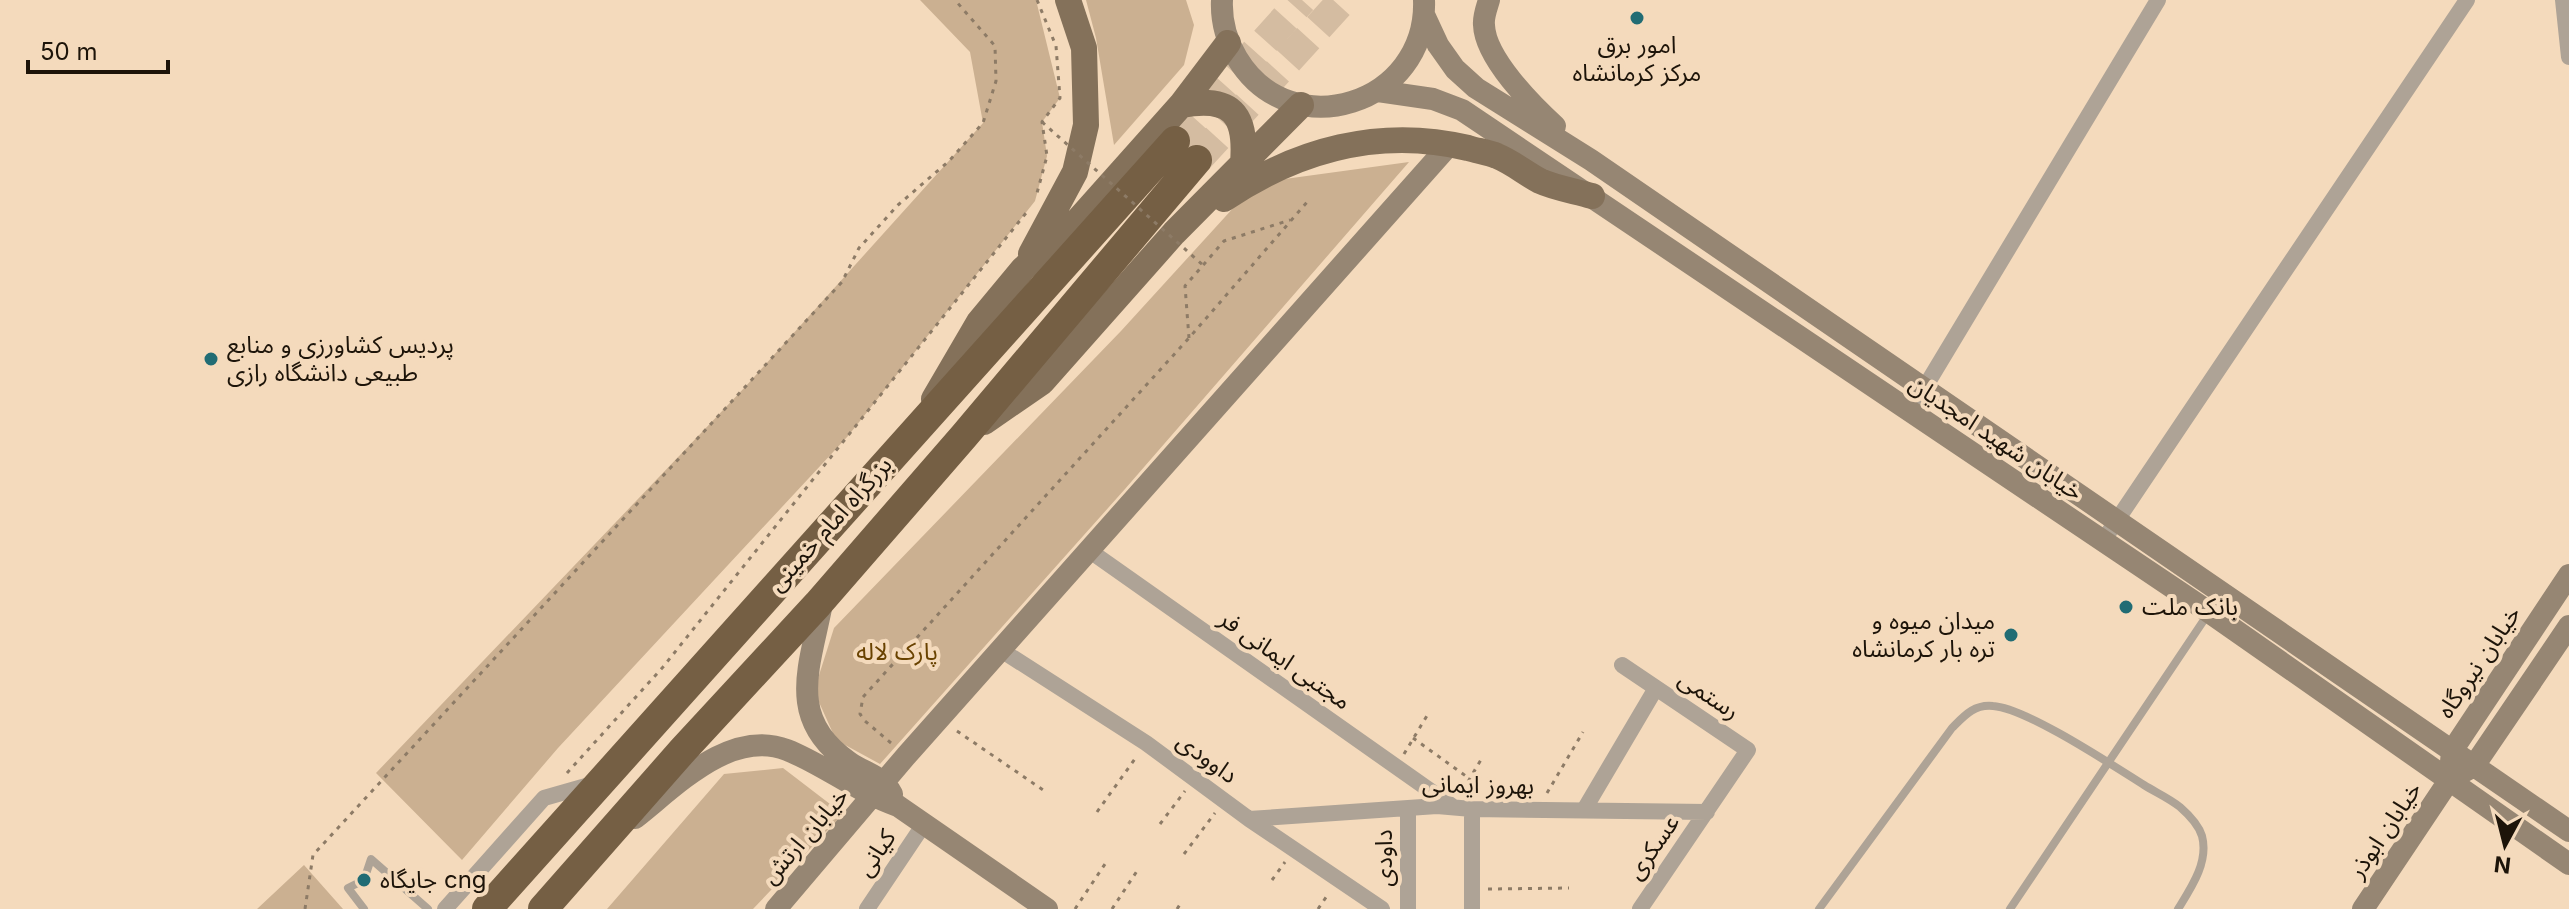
<svg xmlns="http://www.w3.org/2000/svg" width="2569" height="909" font-family="Inter,'Noto Sans Arabic',sans-serif">
	<rect width="100%" height="100%" fill="#f4dabc"/>
	<!-- green -->
	<path fill="#cbb091" d="M920 0H1036L1060 98 1042 122 1047 156 1035 201 848 436 558 748 462 860 376 773 746 386 983 123 970 52Z
		M1086 0H1186L1194 25 1184 65 1114 145 1096 38Z
		M1409 162 1125 489 880 764 836 740 814 691 834 628 1121 331 1256 183Z
		M783 768 843 814 753 909H607L724 774Z
		M304 865 343 909H257Z"/>
	<g fill="none" stroke-linecap="round" stroke-linejoin="round">
		<!-- highway-tunnel -->
		<path stroke="#d4bca1" stroke-width="30" stroke-dasharray="30 15" stroke-linecap="butt" d="M1175 141 1302 0
			M1197 160 1343 0"/>
		<!-- path -->
		<path stroke="#8d7b66" stroke-width="3" stroke-dasharray="4 6" stroke-linecap="butt" d="M1037 0 1056 46 1060 98 1042 122 1047 156 1037 193
			M1189 338 1185 286 1224 241 1290 220
			M957 731 1046 792
			M1413 738 1470 779
			M891 743 865 721 860 714 863 697 1189 338 1308 201
			M1404 754 1428 714
			M567 773 663 667 1026 213
			M1463 790 1482 758
			M1547 793 1583 732
			M1097 812 1137 756
			M1160 824 1185 791
			M1184 854 1215 813
			M1272 880 1285 862
			M1488 889 1569 888
			M305 909 313 855 842 282 859 248 898 205 949 161 983 123 996 81 995 46 955 0
			M1075 909 1105 864
			M1112 909 1137 871
			M1177 909 1181 903
			M1318 909 1329 893"/>
		<!-- lane -->
		<path stroke="#aea396" stroke-width="8" d="M364 909 348 888 364 880 371 859 428 909
			M1819 909 1952 728C1964 716 1974 704 1993 706 2026 708 2112 765 2144 785 2155 792 2169 798 2180 807 2188 814 2199 826 2202 836 2209 862 2191 888 2178 909
			M2010 909 2208 614"/>
		<!-- street -->
		<path stroke="#aea396" stroke-width="16" d="M2563 0 2569 57
			M1910 412 2158 0
			M2103 541 2467 0
			M1090 551 1452 806
			M1001 650 1146 743 1249 819 1382 909
			M1622 665 1748 750 1640 909
			M1472 809V909
			M1584 810 1656 688
			M1249 819 1437 806 1472 809 1707 812
			M445 909 544 798 593 784
			M867 909 924 824
			M1408 909V808"/>
		<!-- secondary -->
		<path stroke="#968673" stroke-width="22" d="M1222 0C1221 21 1226 40 1237 58 1291 148 1428 104 1424 0
			M1489 0C1487 7 1483 17 1484 25 1485 58 1532 105 1555 126
			M1425 17 1438 45 1455 69 1476 88 1591 160 2569 831
			M1378 91 1433 99 1462 110 2209 612 2569 864
			M823 598C812 662 783 717 849 762 866 774 882 775 892 794
			M2451 762 2452 751 2569 575
			M635 818C675 787 730 728 787 750 825 765 857 792 898 806L1047 909
			M776 909 906 756 1450 144
			M2363 909 2450 779 2474 766 2569 626"/>
		<!-- primary -->
		<path stroke="#84715a" stroke-width="26" d="M1181 105C1231 96 1247 113 1243 163
			M1224 199C1297 150 1380 127 1468 148 1477 151 1488 152 1497 156 1512 162 1525 173 1540 181 1555 188 1575 191 1592 196
			M1031 254 1075 172 1086 125 1084 48 1068 0
			M934 399 979 322 1023 269 1074 225 1181 105 1228 43
			M984 422 1042 382 1174 233 1301 105"/>
		<!-- highway -->
		<path stroke="#755f44" stroke-width="30" d="M487 909 1175 141
			M543 909 683 750 818 604 964 436 1197 160"/>
		<!-- path-bridge -->
		<path stroke="#8d7b66" stroke-width="3" stroke-dasharray="4 6" stroke-linecap="butt" d="M1042 122 1204 266"/>
	</g>
	<!-- markers -->
	<g fill="#216c74" stroke="#f4dabc" stroke-width="3">
		<circle cx="1637" cy="18" r="8"/>
		<circle cx="211" cy="359" r="8"/>
		<circle cx="2126" cy="607" r="8"/>
		<circle cx="2011" cy="635" r="8"/>
		<circle cx="364" cy="880" r="8"/>
	</g>
	<g text-anchor="middle" stroke-width="8" stroke-linejoin="round" paint-order="stroke">
		<!-- poi labels -->
		<g font-size="24" fill="#1d1409" stroke="#f4dabc" text-anchor="start">
			<text x="1637" y="53" text-anchor="middle">امور برق<tspan x="1637" dy="28">مرکز کرمانشاه</tspan></text>
			<text x="227" y="353">پردیس کشاورزی و منابع<tspan x="227" dy="28">طبیعی دانشگاه رازی</tspan></text>
			<text x="2142" y="615">بانک ملت</text>
			<text x="1995" y="629" text-anchor="end">میدان میوه و<tspan x="1995" dy="28">تره بار کرمانشاه</tspan></text>
			<text x="380" y="888">جایگاه cng</text>
		</g>
		<!-- street labels -->
		<g font-size="24" fill="#1d1409" stroke="#f4dabc">
			<text transform="translate(1996 438) rotate(34)" y="8">خیابان شهید امجدیان</text>
			<text transform="translate(830 524) rotate(-48)" y="8">بزرگراه امام خمینی</text>
			<text transform="translate(1285 660) rotate(35)" y="8">مجتبی ایمانی فر</text>
			<text transform="translate(2479 662) rotate(-56)" y="8">خیابان نیروگاه</text>
			<text transform="translate(1709 695) rotate(34)" y="8">رستمی</text>
			<text transform="translate(1207 758) rotate(36)" y="8">داوودی</text>
			<text transform="translate(1478 785) rotate(1)" y="8">بهروز ایمانی</text>
			<text transform="translate(2385 830) rotate(-56)" y="8">خیابان ابوذر</text>
			<text transform="translate(805 836) rotate(-49)" y="8">خیابان ارتش</text>
			<text transform="translate(1653 847) rotate(-55)" y="8">عسکری</text>
			<text transform="translate(876 853) rotate(-56)" y="8">کیانی</text>
			<text transform="translate(1384 858) rotate(-90)" y="8">داودی</text>
		</g>
		<!-- park labels -->
		<g font-size="24" fill="#694200" stroke="#f4dabc">
			<text x="897" y="660">پارک لاله</text>
		</g>
	</g>
	<!-- north arrow -->
	<g transform="translate(2505 845) rotate(187)" stroke="#f4dabc" stroke-width="6" paint-order="stroke">
	<path d="M0-6L14 30L0 20L-14 30Z" fill="#1d1409"/>
	<text y="-12" font-size="22" font-weight="bold" text-anchor="middle" fill="#1d1409">N</text>
	</g>
	<!-- scale -->
	<path d="M28 60v12h140v-12" fill="none" stroke="#1d1409" stroke-width="4"/>
	<text x="40" y="60" font-size="24" fill="#1d1409" stroke="#f4dabc" stroke-width="6" paint-order="stroke">50 m</text>
</svg>
